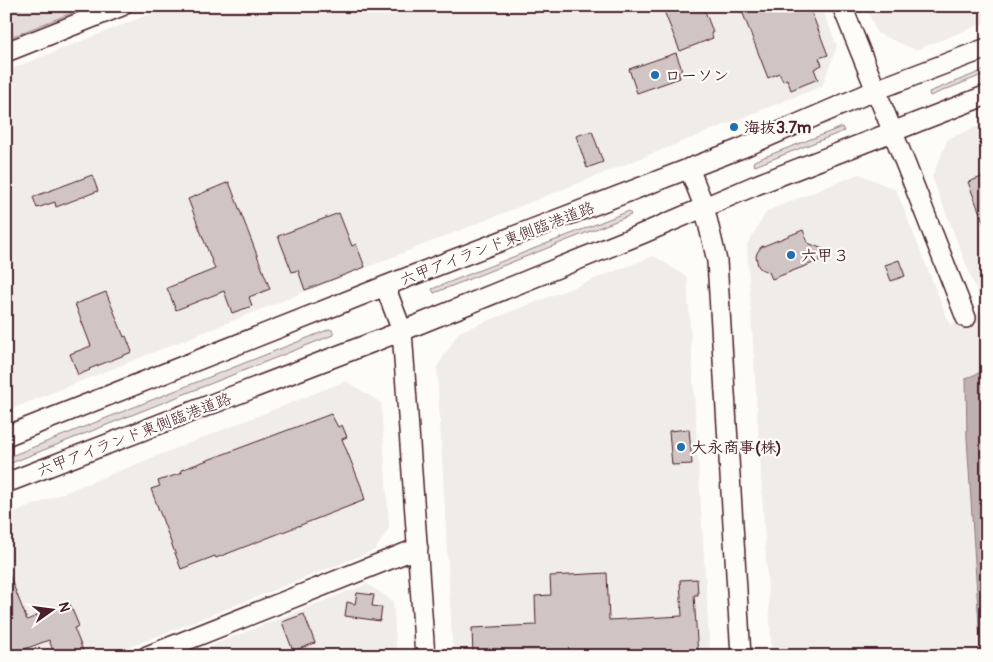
<svg xmlns="http://www.w3.org/2000/svg" width="993" height="662" font-family="Pangolin,'Klee One',sans-serif">
	<rect width="100%" height="100%" fill="#fdfcf7"/>
	<filter id="ink" filterUnits="userSpaceOnUse"><feTurbulence type="fractalNoise" baseFrequency=".02" numOctaves="2"/><feDisplacementMap in="SourceGraphic" scale="10" xChannelSelector="R" yChannelSelector="G"/><feConvolveMatrix kernelMatrix="1 2 1 2 8 2 1 2 1" color-interpolation-filters="sRGB"/></filter>
	<g filter="url(#ink)">
		<!-- built -->
		<path fill="#f0ece8" d="M170 6H821L837 46 822 86 6 411V71Z
			M866 6H987V22L916 50 877 33Z
			M987 123V370L966 379 967 438 981 656H772L747 245 767 211 859 174 896 190 950 325 984 310 932 177 948 139Z
			M654 256 687 277 710 656H453L437 367 459 332Z
			M346 381 381 403 389 528 375 550 107 656H6V516Z
			M367 584 393 601 397 656H185Z"/>
		<!-- green -->
		<path fill="#e3dcda" stroke="#967e82" d="M25 6H89L6 39V13Z
			M987 69V73L930 96 929 92Z
			M842 127 844 131 755 166 753 164 754 161Z
			M629 211 631 215 434 293 432 289Z
			M330 329 333 331V335L6 465V458Z"/>
		<!-- water -->
		<path fill="#c0b1b1" stroke="#91777b" d="M987 370V656H981L967 438 966 378Z"/>
		<!-- building -->
		<path fill="#d0c5c4" stroke="#4a1f2b" d="M662 6H703L713 32 711 33 713 38 680 51Z
			M740 6H809L828 55 819 58 822 65 814 69 818 79 791 90 787 79 783 81 779 73 768 78Z
			M676 53 682 70 678 71 680 78 637 93 629 69Z
			M592 131 603 162 587 168 576 136Z
			M92 175 98 191 56 207 55 202 37 208 33 197Z
			M987 175V229H986L968 182Z
			M229 182 270 289 249 297 252 306 232 313 224 291 176 310 167 288 215 269 188 199Z
			M339 213 352 246 356 244 365 267 305 290 298 270 292 272 278 236Z
			M803 230 808 243 823 249 826 258 772 279 769 272 761 269 758 266 756 256 757 253 761 247Z
			M899 260 905 276 891 281 885 265Z
			M106 292 124 337 126 336 132 352 89 369 90 370 78 375 70 354 91 346 75 304Z
			M331 414 338 427 342 425 347 437 342 439 361 486 365 500 216 558 215 556 181 569 151 489 160 486 158 481 182 473 181 470Z
			M689 429 692 464 672 465 669 431Z
			M6 569H7L27 620 69 602 79 626 74 628 84 653 77 656H55L49 640 6 656Z
			M607 573 609 620 682 616 680 580 697 579 698 595H694L698 656H473L472 628 536 625 535 596 551 595 550 576Z
			M357 593 374 595 372 606 382 607 380 621 345 616 347 602 355 604Z
			M304 614 315 643 293 651 282 622Z"/>
		<g fill="none" stroke-linecap="round" stroke-linejoin="round">
			<defs>
				<path id="secondary" d="M842 6 906 165 966 318
					M6 52 122 6
					M689 168 704 206 717 261 741 656
					M385 286 402 331 425 656
					M6 436 385 286 742 148 876 90 987 48
					M6 483 402 331 644 233 756 185 987 95
					M147 656 418 548"/>
			</defs>
			<!-- secondary casing -->
			<use href="#secondary" stroke="#4a1f2b" stroke-width="22"/>
			<!-- secondary -->
			<use href="#secondary" stroke="#fdfcf7" stroke-width="19"/>
		</g>
	</g>
	<!-- markers -->
	<g fill="#1f6fb2" stroke="#fdfcf7" stroke-width="2">
		<circle cx="655" cy="75" r="5"/>
		<circle cx="734" cy="127" r="5"/>
		<circle cx="791" cy="255" r="5"/>
		<circle cx="681" cy="447" r="5"/>
	</g>
	<g text-anchor="middle" stroke-width="4.5" stroke-linejoin="round" paint-order="stroke">
		<!-- poi labels -->
		<g font-size="16" font-weight="bold" fill="#4a1f2b" stroke="#fdfcf7" text-anchor="start">
			<text x="665" y="81">ローソン</text>
			<text x="744" y="133">海抜3.7m</text>
			<text x="801" y="261">六甲３</text>
			<text x="691" y="453">大永商事(株)</text>
		</g>
		<!-- street labels -->
		<g font-size="16" fill="#4a1f2b" stroke="#fdfcf7">
			<text transform="translate(497 243) rotate(-21)" y="6">六甲アイランド東側臨港道路</text>
			<text transform="translate(134 434) rotate(-21)" y="6">六甲アイランド東側臨港道路</text>
		</g>
	</g>
	<!-- margin -->
	<rect width="993" height="662" fill="none" stroke="#fdfcf7" stroke-width="25"/>
	<rect x="12" y="12" width="968" height="637" fill="none" stroke="#4a1f2b" stroke-width="2" filter="url(#ink)"/>
	<!-- north arrow -->
	<g transform="translate(52 610) rotate(76)" stroke="#fdfcf7" stroke-width="4" paint-order="stroke">
	<path d="M0-4L9 19L0 12L-9 19Z" fill="#4a1f2b"/>
	<text y="-8" font-size="14" font-weight="bold" text-anchor="middle" fill="#4a1f2b">N</text>
	</g>
</svg>
